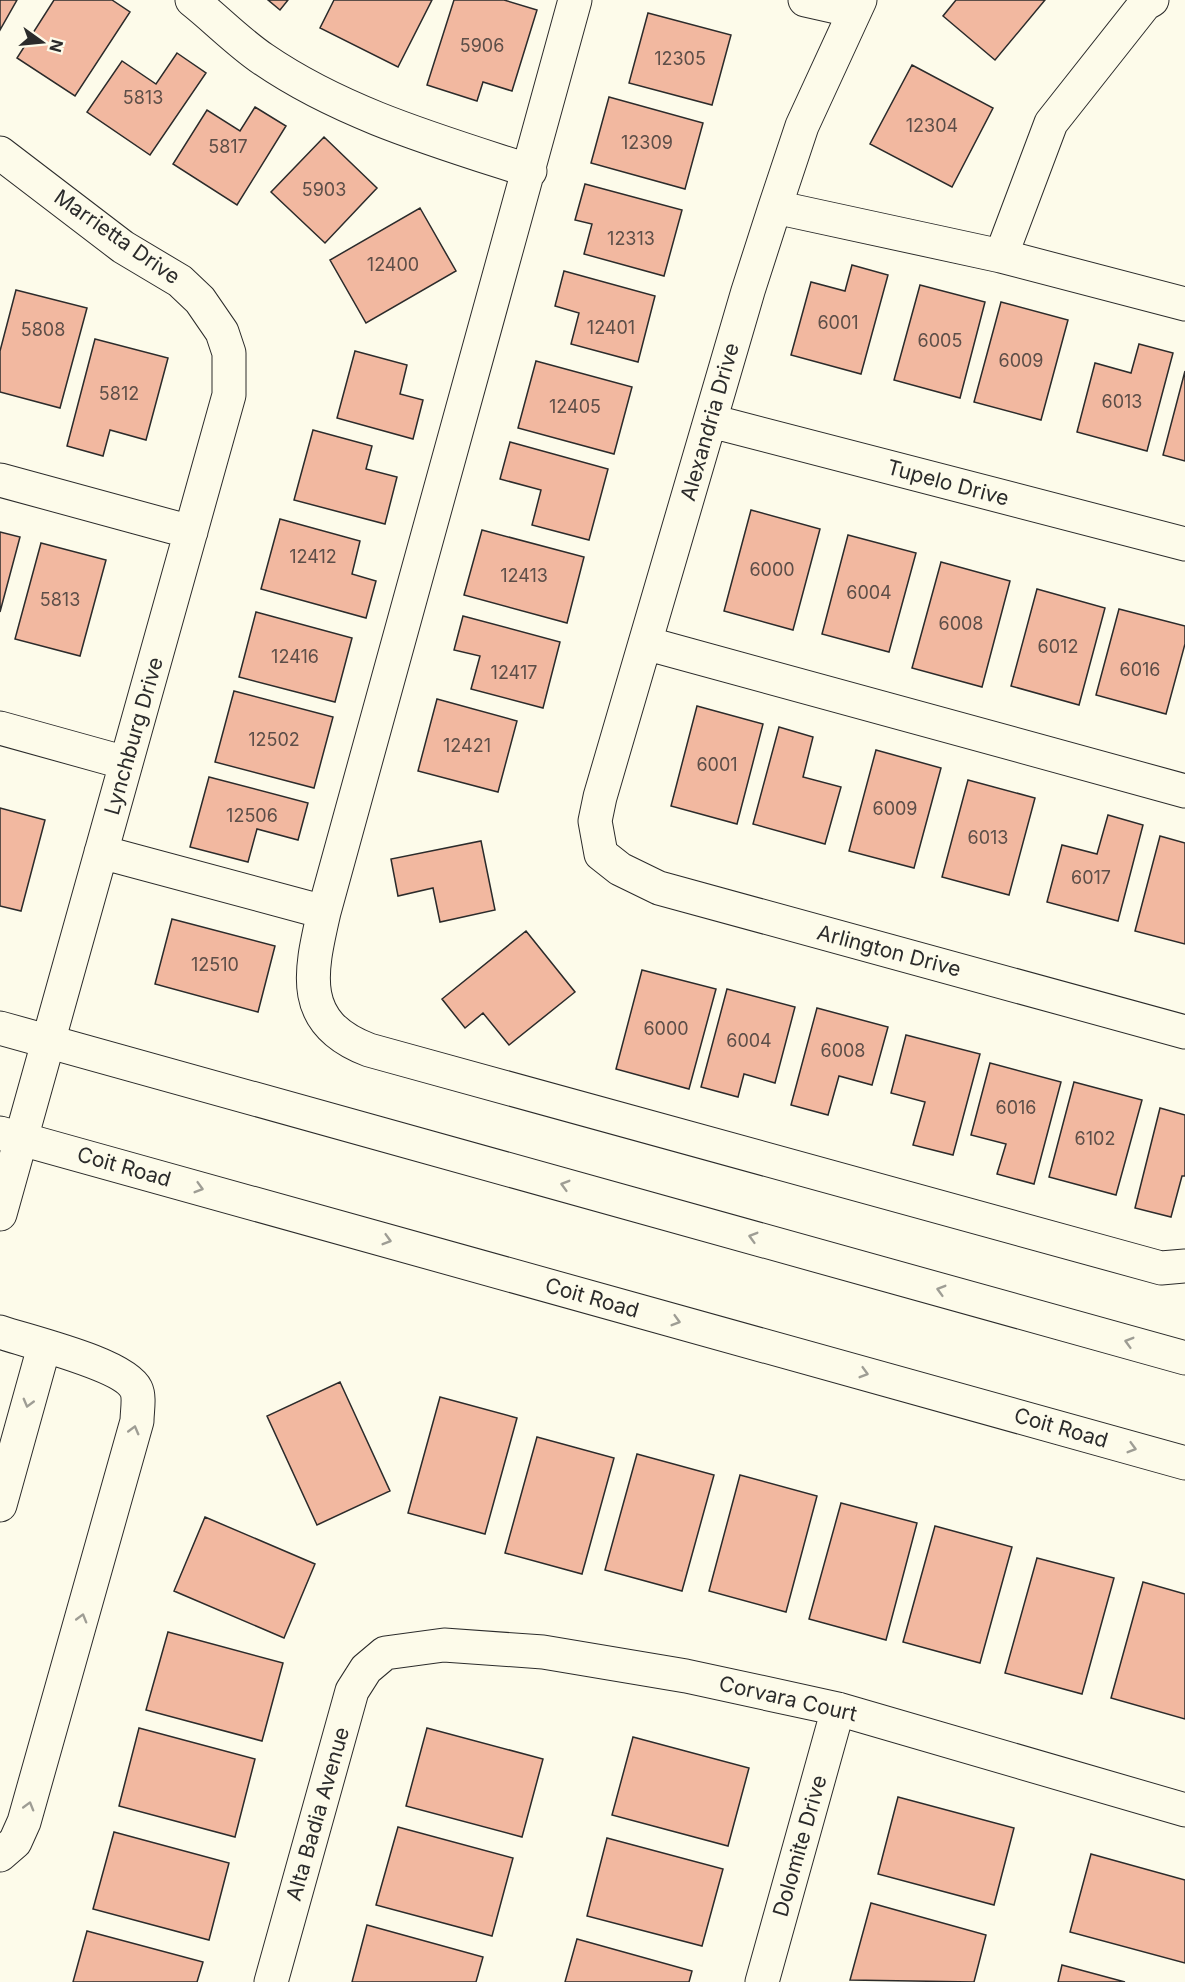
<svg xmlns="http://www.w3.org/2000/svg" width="1185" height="1982" font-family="Inter,sans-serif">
	<rect width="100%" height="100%" fill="#fdfbea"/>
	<!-- building -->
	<path fill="#f2b8a0" stroke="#2b2b2b" stroke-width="1.5" d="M0 0H17L0 30Z
		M54 0H112L130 12 75 96 17 58Z
		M268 0H288L280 10Z
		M334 0H432L398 67 320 28Z
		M454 0H504L537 10 512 91 483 82 477 101 427 85Z
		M956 0H1045L995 60 943 16Z
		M648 13 731 35 712 105 629 83Z
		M177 53 206 73 150 155 87 112 122 61 156 84Z
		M912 65 993 108 952 187 870 144Z
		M609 97 703 123 685 189 591 163Z
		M255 107 286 126 237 205 173 164 207 110 240 131Z
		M324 137 377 188 325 243 271 192Z
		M585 184 682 210 664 276 584 254 592 224 575 220Z
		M420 208 456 271 366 323 330 260Z
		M852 265 888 275 861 374 791 355 811 282 845 291Z
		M564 271 655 296 638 362 571 344 579 313 555 306Z
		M920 285 985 302 960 398 894 380Z
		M16 290 87 308 60 408 0 392V351Z
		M1001 302 1068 320 1041 420 974 402Z
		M95 339 168 358 146 440 110 430 103 456 67 446Z
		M1139 344 1173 353 1147 451 1077 432 1095 363 1131 373Z
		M355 351 407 365 400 394 423 400 413 439 337 418Z
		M536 361 632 387 614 454 518 428Z
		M1185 371V461L1163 455Z
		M313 430 372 446 366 469 397 477 385 524 294 500Z
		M510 442 608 469 589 540 532 525 541 490 500 479Z
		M751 510 820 529 793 630 724 611Z
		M280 519 360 541 352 574 376 581 366 618 261 589Z
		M482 530 584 557 567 623 464 595Z
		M0 532 20 537 0 612Z
		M848 535 916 553 889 652 822 634Z
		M41 543 106 560 80 656 15 639Z
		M941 562 1010 581 982 687 912 668Z
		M1037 589 1105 608 1079 705 1011 686Z
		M1119 609 1185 626V644L1166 714 1096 695Z
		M256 612 352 638 335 702 239 677Z
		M463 616 560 642 543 708 471 689 480 656 454 650Z
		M234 691 333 717 314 788 215 762Z
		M437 699 517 721 498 792 418 771Z
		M697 706 763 724 737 824 671 806Z
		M779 727 813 737 803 777 841 787 825 844 753 824Z
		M876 750 941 768 914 868 849 851Z
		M209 777 308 803 298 840 257 829 248 862 190 847Z
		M968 780 1035 798 1009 895 942 877Z
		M0 808 45 820 21 911 0 906Z
		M1108 815 1143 825 1118 921 1047 902 1062 845 1097 854Z
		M1160 836 1185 843V944L1135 931Z
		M481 841 495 910 440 922 433 888 398 896 391 859Z
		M172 919 275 946 258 1012 155 984Z
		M526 931 575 992 509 1045 483 1013 465 1028 442 999Z
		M642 970 716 989 689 1089 616 1069Z
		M727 989 795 1007 775 1083 744 1074 738 1097 701 1087Z
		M817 1008 888 1027 872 1085 839 1076 828 1115 791 1105Z
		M906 1035 980 1054 953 1155 913 1145 925 1102 891 1093Z
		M990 1063 1061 1082 1034 1184 997 1174 1006 1144 971 1135Z
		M1074 1082 1142 1100 1116 1195 1049 1177Z
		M1160 1108 1185 1115V1176H1182L1171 1217 1135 1208Z
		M340 1382 390 1491 317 1525 267 1416Z
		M440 1397 517 1418 485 1534 408 1513Z
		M537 1437 614 1458 582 1574 505 1553Z
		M637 1454 714 1475 682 1591 605 1570Z
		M740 1475 817 1496 786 1612 709 1591Z
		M841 1503 917 1523 886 1640 809 1619Z
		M205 1517 315 1564 284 1638 174 1591Z
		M935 1526 1012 1547 980 1663 903 1642Z
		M1037 1558 1114 1578 1082 1694 1005 1673Z
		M1143 1582 1185 1594V1719L1111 1698Z
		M168 1632 283 1663 262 1741 146 1710Z
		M139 1728 255 1759 235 1837 119 1806Z
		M427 1728 543 1759 522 1837 406 1806Z
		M633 1737 749 1768 728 1846 612 1815Z
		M898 1797 1014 1828 994 1905 878 1874Z
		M398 1827 513 1858 492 1936 376 1905Z
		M114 1832 229 1863 209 1940 93 1909Z
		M607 1838 723 1869 702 1946 587 1916Z
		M1091 1854 1185 1880V1963L1070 1932Z
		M871 1903 986 1935 974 1982 850 1980Z
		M367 1925 483 1957 476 1982H352Z
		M87 1931 203 1962 197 1982H73Z
		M577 1939 692 1971 689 1982H565Z
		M1062 1965 1125 1982H1058Z"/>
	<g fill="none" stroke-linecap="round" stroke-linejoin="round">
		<defs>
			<path id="minor" d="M192 0C216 19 238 42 263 59 343 114 438 141 530 171
				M575 0 324 912C310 973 298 1023 369 1050L1161 1268 1185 1266
				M805 0 854 11
				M860 0 802 126 775 207 748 291 600 797 595 821 601 854 620 869 659 888 1185 1032
				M0 153 123 247 180 281 200 300 222 332 229 353V395L0 1214
				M775 207 1001 256 1185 304
				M1001 256 1051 123 1145 4 1152 0
				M711 421 1185 544
				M0 480 191 532
				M645 643 1185 791
				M0 728 126 763
				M101 852 324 912
				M0 1332C29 1342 124 1364 136 1389 140 1397 137 1412 137 1421L24 1822 15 1842 0 1855
				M0 1505 44 1347
				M271 1982 352 1691 366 1669 385 1653 444 1645 543 1652 686 1676 838 1709 1185 1810
				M762 1982 838 1709"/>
			<path id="major" d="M0 1028 1185 1358
				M0 1133 1185 1463"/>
		</defs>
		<!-- minor casing -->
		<use href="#minor" stroke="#2b2b2b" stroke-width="35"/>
		<!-- major casing -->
		<use href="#major" stroke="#2b2b2b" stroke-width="35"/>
		<!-- minor -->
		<use href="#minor" stroke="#fdfbea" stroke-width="33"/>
		<!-- major -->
		<use href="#major" stroke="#fdfbea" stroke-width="33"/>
	</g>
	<!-- one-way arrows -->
	<defs><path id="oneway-chevron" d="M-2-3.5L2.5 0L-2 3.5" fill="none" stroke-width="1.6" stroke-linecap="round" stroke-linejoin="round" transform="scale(1.5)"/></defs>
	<g stroke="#9e9d94">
		<use href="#oneway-chevron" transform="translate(565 1185) rotate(-164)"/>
		<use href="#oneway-chevron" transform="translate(199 1188) rotate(16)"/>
		<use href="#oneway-chevron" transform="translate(753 1237) rotate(-164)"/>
		<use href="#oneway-chevron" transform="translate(387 1240) rotate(16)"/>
		<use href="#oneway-chevron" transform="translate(941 1290) rotate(-164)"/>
		<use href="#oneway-chevron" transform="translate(676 1321) rotate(16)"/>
		<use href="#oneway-chevron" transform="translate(1129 1342) rotate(-164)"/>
		<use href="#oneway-chevron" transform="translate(864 1373) rotate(16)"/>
		<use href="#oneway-chevron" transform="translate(28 1403) rotate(105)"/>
		<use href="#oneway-chevron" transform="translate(134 1430) rotate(-75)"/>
		<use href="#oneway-chevron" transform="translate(1132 1448) rotate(16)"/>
		<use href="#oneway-chevron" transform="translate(82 1618) rotate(-74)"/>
		<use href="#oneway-chevron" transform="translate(29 1806) rotate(-74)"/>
	</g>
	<g text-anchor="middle" stroke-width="4.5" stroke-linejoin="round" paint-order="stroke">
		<!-- number labels -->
		<g font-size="18" fill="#5d4e48">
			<text x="482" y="52">5906</text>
			<text x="680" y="65">12305</text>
			<text x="143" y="104">5813</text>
			<text x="932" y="132">12304</text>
			<text x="647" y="149">12309</text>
			<text x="228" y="153">5817</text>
			<text x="324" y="196">5903</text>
			<text x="631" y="245">12313</text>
			<text x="393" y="271">12400</text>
			<text x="838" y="329">6001</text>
			<text x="611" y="334">12401</text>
			<text x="43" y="336">5808</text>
			<text x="940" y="347">6005</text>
			<text x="1021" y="367">6009</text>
			<text x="119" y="400">5812</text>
			<text x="1122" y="408">6013</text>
			<text x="575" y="413">12405</text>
			<text x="313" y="563">12412</text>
			<text x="772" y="576">6000</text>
			<text x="524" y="582">12413</text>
			<text x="869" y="599">6004</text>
			<text x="60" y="606">5813</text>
			<text x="961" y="630">6008</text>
			<text x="1058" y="653">6012</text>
			<text x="295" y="663">12416</text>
			<text x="1140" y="676">6016</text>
			<text x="514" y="679">12417</text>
			<text x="274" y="746">12502</text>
			<text x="467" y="752">12421</text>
			<text x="717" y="771">6001</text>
			<text x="895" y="815">6009</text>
			<text x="252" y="822">12506</text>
			<text x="988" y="844">6013</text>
			<text x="1091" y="884">6017</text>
			<text x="215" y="971">12510</text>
			<text x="666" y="1035">6000</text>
			<text x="749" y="1047">6004</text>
			<text x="843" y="1057">6008</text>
			<text x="1016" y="1114">6016</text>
			<text x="1095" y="1145">6102</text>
		</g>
		<!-- street labels -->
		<g font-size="21" fill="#2b2b2b" stroke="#fdfbea">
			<text transform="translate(117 237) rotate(35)" y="7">Marrietta Drive</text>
			<text transform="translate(710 422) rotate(-74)" y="7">Alexandria Drive</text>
			<text transform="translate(948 483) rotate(15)" y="7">Tupelo Drive</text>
			<text transform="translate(134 736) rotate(-74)" y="7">Lynchburg Drive</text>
			<text transform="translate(889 951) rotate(15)" y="7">Arlington Drive</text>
			<text transform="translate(124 1167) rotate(16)" y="7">Coit Road</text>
			<text transform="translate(592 1298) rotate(16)" y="7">Coit Road</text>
			<text transform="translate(1061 1428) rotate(16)" y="7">Coit Road</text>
			<text transform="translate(788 1699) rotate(13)" y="7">Corvara Court</text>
			<text transform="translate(318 1814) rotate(-74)" y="7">Alta Badia Avenue</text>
			<text transform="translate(800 1846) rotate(-74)" y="7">Dolomite Drive</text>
		</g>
	</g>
	<!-- north arrow -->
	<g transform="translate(42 42) rotate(105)" stroke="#fdfbea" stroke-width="4.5" paint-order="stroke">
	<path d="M0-4.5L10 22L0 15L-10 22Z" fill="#2b2b2b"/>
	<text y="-9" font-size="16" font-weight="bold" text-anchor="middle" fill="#2b2b2b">N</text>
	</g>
</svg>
